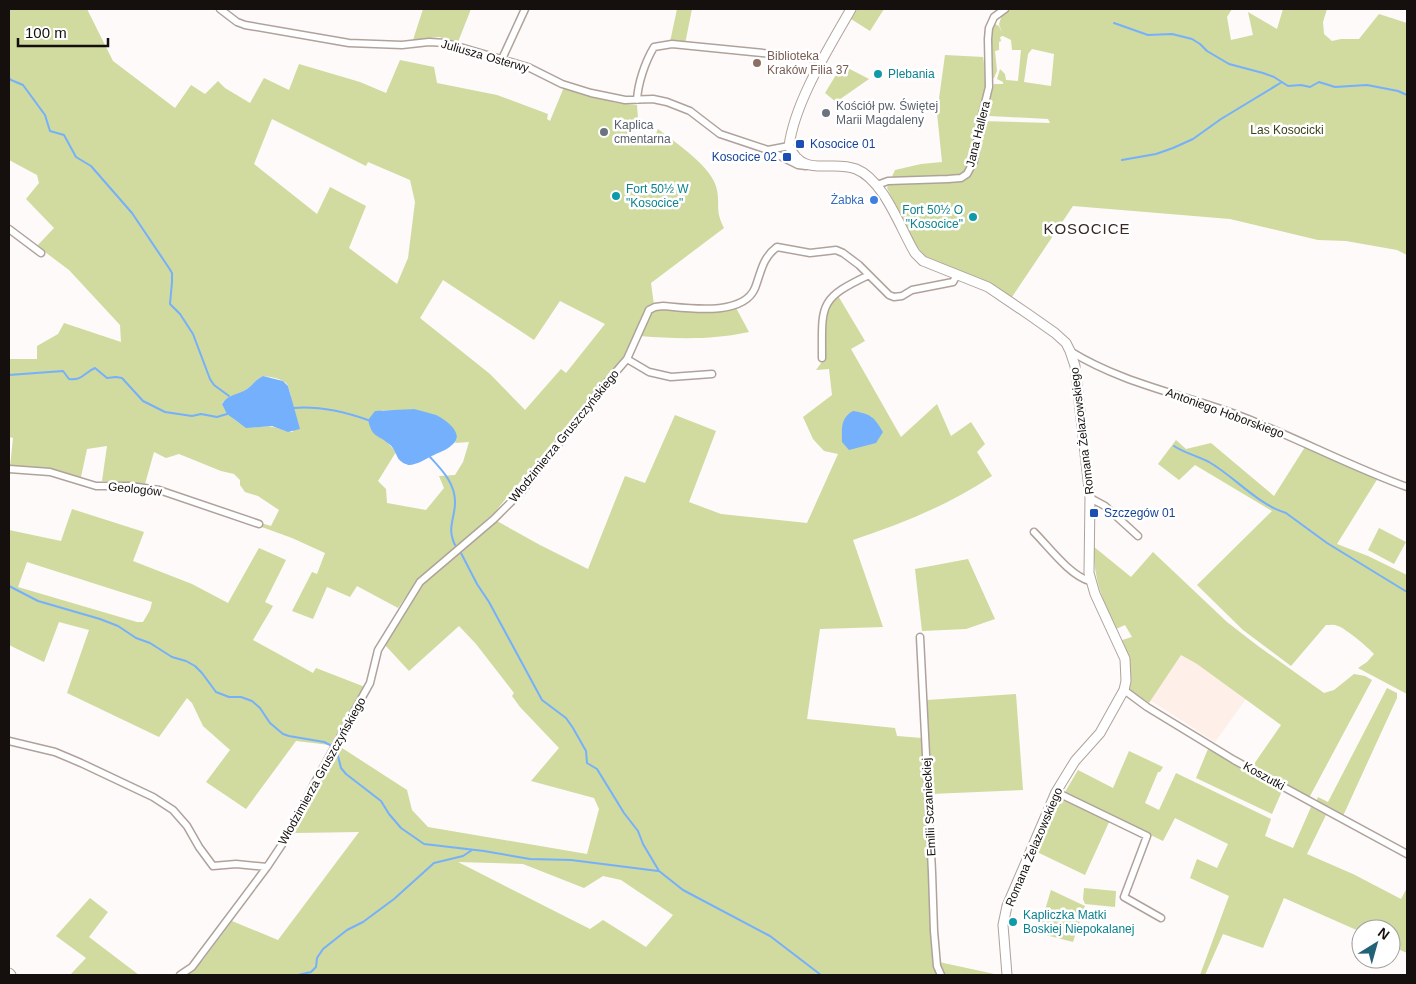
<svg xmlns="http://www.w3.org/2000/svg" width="1416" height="984" font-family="Helvetica,sans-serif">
	<rect width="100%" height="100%" fill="#fdfaf9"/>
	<!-- built -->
	<path fill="#fef0e9" d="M1181 655 1197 664 1246 699 1215 742 1150 700Z"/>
	<!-- green -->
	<path fill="#d1da9f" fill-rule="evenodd" d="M9 9H87L113 61 175 108 191 85 205 94 218 81 225 88 250 103 264 78 289 90 299 64 360 82 386 93 400 60 434 67 437 83 497 95 548 114 547 119 550 121 564 87 616 103 637 105 638 119 632 135 653 141 658 129C676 143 713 167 717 190 720 207 715 210 724 228L651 283 654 305 647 307 634 337 623 358 494 513 416 582 398 608 357 586 350 597 327 587 313 619 292 611 312 572 317 574 325 553 292 538 259 526 261 523 271 526 279 510 258 496 245 492 240 485V480L234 474 221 471 179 454 166 458 154 452 145 484 102 481 107 446 87 449 81 477 35 468 10 467 13 438 9 437V359H37V346L58 334 64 323 121 342 120 325 69 270 37 246 54 228 26 199 39 183 37 175 9 160ZM272 119 366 166 368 162 410 180 415 202 408 258 397 284 349 248 366 206 330 187 317 214 254 164ZM443 280 534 340 560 301 605 324 566 373 561 369 525 410 490 374 420 318ZM263 376C270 377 280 378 286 383 293 390 292 421 293 432 286 432 280 428 273 427 266 425 259 428 252 427 240 427 227 415 222 403 231 394 237 396 247 389 253 385 256 379 263 376ZM414 409 457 438 455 443 469 442 463 462 455 475 439 476 444 488 426 510 387 503 386 489 378 481 396 452 384 439 382 410 396 411Z
		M423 9H471L458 42 439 37 413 40Z
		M677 9H692L685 44 670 42Z
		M856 9H884L870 31 851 19Z
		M1011 9H1232L1227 17 1231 40 1253 35 1248 12 1277 29 1283 9H1327L1323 22 1324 34 1332 41 1341 39H1359L1379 14 1407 23V255L1397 250 1346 241 1318 240 1230 219 1073 206 1012 297 986 284 927 258 919 249 908 232 887 188 895 170 921 164 942 162 937 113 945 55 983 57C986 73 986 86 983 101 982 109 979 113 980 121L1050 123 1048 119 989 116 987 112 994 84H1003V82L997 79 1000 69 1005 74 1006 80 1018 81 1021 50H1012L1011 40 1003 36 1000 37 1001 41 999 42V50L995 51 997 71 994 78H993L990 34 993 24 994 26 995 24 999 26 1002 33 999 24 1002 15ZM1032 49 1054 54 1051 86 1024 82 1028 54Z
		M842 65 869 79 836 102 825 93Z
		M837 294 865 341 851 349 901 437 937 404 951 436 971 422 985 444 977 452 992 476C949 505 901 524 853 540L883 627 820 629 807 719 895 728 897 736 922 738 934 966 937 975H191L188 973 203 960 232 921 278 940 359 832 295 833 339 746 407 790 412 810 428 827 587 854 599 809 594 798 531 781 559 748 520 707 512 696 514 693 476 644 459 626 409 671 385 645 422 586 457 553 497 521 540 545 588 569 625 476 645 483 675 415 716 431 689 502 721 514 807 523 838 454 824 451 813 439 803 417 832 395 829 369 816 370 824 359 825 309ZM458 862 523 864 584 888 603 876 621 880 673 915 646 947 603 920 590 929Z
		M735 306 749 332C711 340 678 339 640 336L650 311 658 308Z
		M1176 440 1186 449 1211 443 1274 496 1305 447 1378 478 1337 544 1368 556 1407 575V694L1358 668 1367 662 1374 654C1369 648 1345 628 1338 626 1334 624 1330 625 1326 625L1291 666 1243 630 1197 585 1272 511 1195 465 1179 480 1158 464Z
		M72 509 144 532 133 561 192 584 228 603 259 548 286 560 265 602 273 606 253 640 313 673 316 668 365 687 330 745 296 741 246 809 206 782 230 750 203 726 192 703 187 698 159 737 67 693 89 630 59 622 44 662 9 645V530L61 541ZM27 562 152 602 150 610 143 622H137L18 587Z
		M1379 528 1406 542 1394 564 1368 550Z
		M1093 546 1131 577 1153 552 1227 622 1258 646 1324 693 1334 690 1354 674 1365 676 1372 680 1309 798 1252 767 1281 725 1197 664 1181 655 1149 703 1127 688 1130 671 1119 641 1132 637 1125 625 1116 629C1101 597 1095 582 1093 546Z
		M968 559 995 619 966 629 922 631 915 569Z
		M1387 688 1397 693V698L1343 816 1316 802 1318 797 1328 802Z
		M1016 694 1023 790 931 794 927 700Z
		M1208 749 1282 791 1272 814 1196 778Z
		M1129 751 1163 767 1160 772H1158L1145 803 1159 810 1176 773 1271 819 1265 836 1293 848 1311 807 1326 815 1307 854 1353 874 1401 899 1407 888V953L1391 946V929H1361V932L1284 898 1263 948 1223 934 1205 975H1200L1229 896 1190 878 1197 859 1217 868 1228 844 1175 818 1163 841 1072 797 1065 792 1078 770 1113 788Z
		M1062 797 1110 820 1085 875 1037 852Z
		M1084 888 1116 891 1115 907 1085 904 1083 899Z
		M1051 890 1085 906 1073 942 1038 933Z
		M90 898 108 912 89 937 139 975H73L71 974 86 958 56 936Z
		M939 962 999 975H943Z"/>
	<!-- water -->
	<path fill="#75b0fc" d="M263 376 283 381 288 386 300 429 288 432 272 426 246 428 227 414 222 404C228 394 238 395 247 389 253 385 256 379 263 376Z
		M414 409C422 411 429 413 436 415 445 419 464 433 454 443 449 449 440 452 434 455 427 458 417 465 409 465 408 465 403 463 402 462 396 459 396 449 389 444 376 433 373 439 368 420L375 411Z
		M853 411C870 414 874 416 883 432L876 443 849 450 842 442C842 429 840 418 853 411Z"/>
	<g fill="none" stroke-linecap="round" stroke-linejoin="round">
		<!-- stream -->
		<path stroke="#75b0fc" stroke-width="2" d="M1114 23 1148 35 1172 34 1192 39 1200 44 1207 51 1229 64 1263 73 1274 77 1288 86 1301 85 1310 87 1319 82 1335 87 1367 85 1398 91 1407 95
			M9 78 11 80 23 85 45 115 50 131 64 135 76 157 91 166 132 213 169 268 172 273V282L170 304 180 314 193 334 210 379 214 385 229 396
			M1122 160 1156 154 1173 148 1193 139 1221 119 1282 82
			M9 375 63 371 69 379C82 381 85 372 95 368L107 378 116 377 122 378 143 401 165 412 192 416 201 414 217 417 227 414
			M294 408C318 406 345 412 368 420
			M1174 446C1184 453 1198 456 1209 462 1235 477 1257 504 1286 513L1327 543 1407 592
			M430 457C442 470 456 484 455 504 454 521 447 528 455 545
			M461 553 477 584 489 602 542 700 566 718 573 728 586 751 587 763 597 769 624 813 638 831 643 844 659 871 683 890 770 936 821 975
			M9 586 38 601 100 619 118 626 136 638 150 643 172 657 186 661 195 666 202 673 216 692 229 697H241L252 701 260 708 270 723 283 734 289 736 324 742 330 745
			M337 752 341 768 346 774 381 801 389 814 401 828 424 844 484 851 530 859 571 860 658 871
			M298 975 311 972 316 967 317 958 323 949 347 930 363 922 394 899 434 863 463 856 472 850"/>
		<defs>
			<path id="street" d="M220 9 237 22 245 25 349 43 402 45 429 42 446 43 528 67 562 84 591 93 625 100 653 99 667 102 690 111 720 134 768 150 798 165 806 166
				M502 59 525 9
				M637 100C638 83 645 62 654 47L672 44 823 59
				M768 150 789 146
				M877 185 888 181 948 179 961 178 967 174 974 161 980 123 989 87 988 39 989 28 994 17 1005 9
				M9 229 41 253
				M1070 351C1123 384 1186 395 1243 417 1299 439 1352 467 1407 487
				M822 358C822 305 818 299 869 275
				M627 359 649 372 671 377 712 374
				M9 469 50 472 96 486H130L159 490 259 524
				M1090 498 1105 506 1138 536
				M1034 532C1049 547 1070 576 1090 581
				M920 637 932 872 934 931 937 966 941 975
				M1124 690 1147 707 1234 760 1407 854
				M9 741 55 752 81 763 153 797 173 810 187 826 199 847 213 866 236 864 267 867
				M1056 792 1147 836 1124 897 1161 918
				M180 975 192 967 267 867 289 834 314 784 370 683 378 650 420 582 494 519 522 491 601 389 627 359 649 310 655 307 663 306C687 308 743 317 755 288 761 273 762 258 777 247L810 253 836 250 843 253 859 265 889 295 894 297 902 296 912 290 953 282 957 275"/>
			<path id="secondary" d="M851 9C829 48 795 101 789 146 804 179 830 159 856 169 884 180 900 228 915 253L923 261 988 287 1028 314 1055 333 1066 343 1070 351 1075 366 1090 498 1089 573 1095 594 1125 659 1126 681 1124 690 1100 733 1075 761 1056 792 1007 906 1003 925 1007 975
				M9 973 11 975"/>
		</defs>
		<!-- street casing -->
		<use href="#street" stroke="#b0a29b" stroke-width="9"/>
		<!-- secondary casing -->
		<use href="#secondary" stroke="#b0a29b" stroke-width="11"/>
		<!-- street -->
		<use href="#street" stroke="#fff" stroke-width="6"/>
		<!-- secondary -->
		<use href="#secondary" stroke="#fff" stroke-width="9"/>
	</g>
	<!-- markers -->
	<circle fill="#8d6e63" stroke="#fff" stroke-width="2" cx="757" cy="63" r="5"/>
	<g fill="#0f9aa8" stroke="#fff" stroke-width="2">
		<circle cx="878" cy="74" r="5"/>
		<circle cx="616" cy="196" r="5"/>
		<circle cx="973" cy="217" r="5"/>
		<circle cx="1013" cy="922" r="5"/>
	</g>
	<g fill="#6b7280" stroke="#fff" stroke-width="2">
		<circle cx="826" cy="113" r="5"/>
		<circle cx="604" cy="132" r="5"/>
	</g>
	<g fill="#1a4fb4" stroke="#fff" stroke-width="2">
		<rect x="795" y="139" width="10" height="10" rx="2.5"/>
		<rect x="782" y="152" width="10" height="10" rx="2.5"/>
		<rect x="1089" y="508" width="10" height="10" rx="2.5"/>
	</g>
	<circle fill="#3f7fe0" stroke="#fff" stroke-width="2" cx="874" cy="200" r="5"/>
	<g text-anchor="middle" stroke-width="5" stroke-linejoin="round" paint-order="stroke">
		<!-- street labels -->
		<g font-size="12" fill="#15100d" stroke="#fff">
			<text transform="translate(485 56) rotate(16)" y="4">Juliusza Osterwy</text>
			<text transform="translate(978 134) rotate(-76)" y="4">Jana Hallera</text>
			<text transform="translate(1225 413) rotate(20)" y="4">Antoniego Hoborskiego</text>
			<text transform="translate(1082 431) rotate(-97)" y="4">Romana Żelazowskiego</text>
			<text transform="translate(564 436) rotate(-51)" y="4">Włodzimierza Gruszczyńskiego</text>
			<text transform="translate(135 489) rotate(6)" y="4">Geologów</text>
			<text transform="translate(322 771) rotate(-61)" y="4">Włodzimierza Gruszczyńskiego</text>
			<text transform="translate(1264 776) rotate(29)" y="4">Koszutki</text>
			<text transform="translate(929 807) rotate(-93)" y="4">Emilii Sczanieckiej</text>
			<text transform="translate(1034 847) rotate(-67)" y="4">Romana Żelazowskiego</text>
		</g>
		<!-- education labels -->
		<g font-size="12" fill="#785e54" stroke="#fff" text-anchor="start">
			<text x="767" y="60">Biblioteka<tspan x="767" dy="14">Kraków Filia 37</tspan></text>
		</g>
		<!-- culture labels -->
		<g font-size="12" fill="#0d838f" stroke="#fff" text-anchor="start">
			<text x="888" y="78">Plebania</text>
			<text x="626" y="193">Fort 50½ W<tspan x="626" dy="14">"Kosocice"</tspan></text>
			<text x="963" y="214" text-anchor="end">Fort 50½ O<tspan x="963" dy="14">"Kosocice"</tspan></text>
			<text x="1023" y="919">Kapliczka Matki<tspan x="1023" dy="14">Boskiej Niepokalanej</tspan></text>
		</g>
		<!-- worship labels -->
		<g font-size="12" fill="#5b616d" stroke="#fff" text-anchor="start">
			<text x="836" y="110">Kościół pw. Świętej<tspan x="836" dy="14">Marii Magdaleny</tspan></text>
			<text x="614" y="129">Kaplica<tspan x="614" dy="14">cmentarna</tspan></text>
		</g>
		<!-- park labels -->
		<g font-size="12" fill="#3c4117" stroke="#fff">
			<text x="1287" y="134">Las Kosocicki</text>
		</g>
		<!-- transit labels -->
		<g font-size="12" fill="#164399" stroke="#fff" text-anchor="start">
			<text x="810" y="148">Kosocice 01</text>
			<text x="777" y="161" text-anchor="end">Kosocice 02</text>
			<text x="1104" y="517">Szczegów 01</text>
		</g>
		<!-- shop labels -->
		<g font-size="12" fill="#366cbe" stroke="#fff" text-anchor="end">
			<text x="864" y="204">Żabka</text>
		</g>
		<!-- quarter labels -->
		<g font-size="15" letter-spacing="1" fill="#352a25" stroke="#fff">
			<text x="1087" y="234">KOSOCICE</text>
		</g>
	</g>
	<!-- border -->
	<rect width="1416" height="984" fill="none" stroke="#15100d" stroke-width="20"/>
	<!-- north arrow -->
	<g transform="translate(1376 944) rotate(37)"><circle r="24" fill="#ffffff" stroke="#a19f9e"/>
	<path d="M0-4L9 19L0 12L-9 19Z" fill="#226277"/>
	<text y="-8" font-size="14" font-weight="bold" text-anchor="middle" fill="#15100d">N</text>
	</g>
	<!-- scale -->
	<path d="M18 38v8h90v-8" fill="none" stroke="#15100d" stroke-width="2.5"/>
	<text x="25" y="38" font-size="15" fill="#15100d" stroke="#ffffff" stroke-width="4" paint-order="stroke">100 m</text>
</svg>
